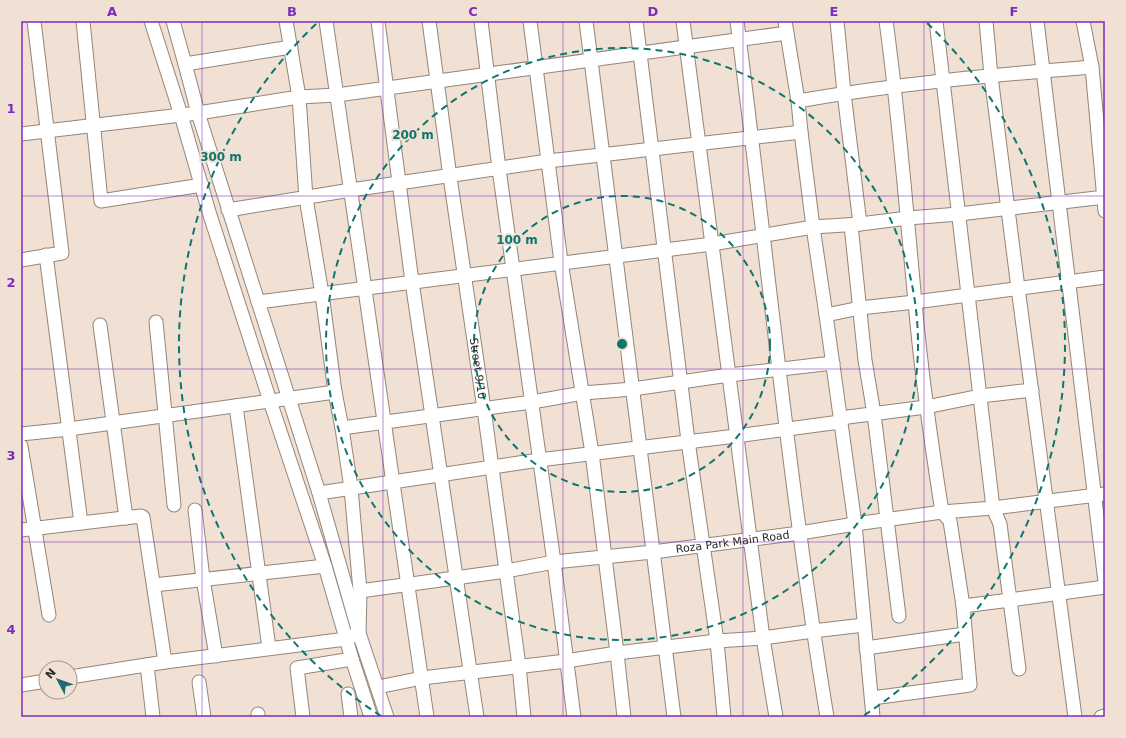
<svg xmlns="http://www.w3.org/2000/svg" width="1126" height="738" font-family="'DejaVu Sans',sans-serif">
	<rect width="100%" height="100%" fill="#f1e0d4"/>
	<g fill="none" stroke-linecap="round" stroke-linejoin="round">
		<defs>
			<g id="minor">
				<path d="M83 21 101 201 202 185"/>
				<path d="M151 21 181 115 209 212 270 401 325 566 352 659 371 717"/>
				<path d="M286 21 299 97 306 198 322 294 335 392 342 428 351 488 360 591 359 633 387 717"/>
				<path d="M326 21 427 717"/>
				<path d="M378 21 412 282 477 717"/>
				<path id="s1" d="M429 21 450 177 484 409 519 666 524 717"/>
				<path d="M481 21 499 169 554 562 574 717"/>
				<path d="M530 21 561 262 592 453 617 653 624 717"/>
				<path d="M586 21 674 717"/>
				<path d="M636 21 688 441 717 641 724 717"/>
				<path d="M683 21 763 638 776 717"/>
				<path d="M737 21C767 253 789 486 827 717"/>
				<path d="M785 21 798 101 801 132 813 227 826 315 855 524 873 717"/>
				<path d="M837 21 844 93 860 224"/>
				<path d="M936 21 993 508 1000 524 1019 669"/>
				<path d="M986 21 991 76 1018 288 1075 717"/>
				<path d="M1037 21 1105 582"/>
				<path d="M1083 21 1092 67 1105 211"/>
				<path d="M185 64 291 47"/>
				<path d="M798 101C895 84 993 75 1092 67"/>
				<path d="M21 134 198 113 299 97 337 95 787 33"/>
				<path d="M228 210 351 190 548 161 801 132"/>
				<path d="M851 225 865 360 874 414 899 616"/>
				<path d="M46 255 81 523"/>
				<path d="M21 260 62 253 34 21"/>
				<path d="M258 302 712 244 813 227 860 224 908 218 959 214 1105 197"/>
				<path d="M826 315 860 308 915 302 1105 277"/>
				<path d="M156 322 174 505"/>
				<path d="M100 325 126 518"/>
				<path d="M236 406 269 648"/>
				<path d="M840 418 926 407 980 396 1032 390"/>
				<path d="M342 428 532 402 583 393 633 389 729 375 833 363"/>
				<path d="M21 434 69 429 335 392"/>
				<path d="M21 446 49 615"/>
				<path d="M319 493 539 460 736 436 840 422"/>
				<path d="M195 510 203 579 216 656"/>
				<path d="M21 530 141 516 143 517 165 662"/>
				<path d="M154 585 325 566"/>
				<path id="s2" d="M360 591 506 571 554 562 653 552 800 533 855 524 942 512 993 508 1105 494"/>
				<path d="M963 606 1010 600 1105 587"/>
				<path d="M866 648 965 634"/>
				<path d="M147 665 153 717"/>
				<path d="M70 677 165 662 346 639 359 633 319 493 198 113 185 64 173 21"/>
				<path d="M199 682 204 717"/>
				<path d="M21 685 46 681"/>
				<path d="M378 687 422 678 566 661 617 653 717 641 763 638 813 631 864 625"/>
				<path d="M348 694 351 717"/>
				<path d="M872 698 970 685 963 606 950 521 942 512C931 442 921 372 915 302 906 208 899 114 886 21"/>
				<path d="M258 714V717"/>
				<path d="M303 717 297 668 352 659"/>
				<path d="M1101 717 1105 716"/>
			</g>
		</defs>
		<!-- minor casing -->
		<use href="#minor" stroke="#948579" stroke-width="15"/>
		<!-- minor -->
		<use href="#minor" stroke="#fff" stroke-width="13"/>
	</g>
	<!-- grid -->
	<path fill="none" stroke="#7b2cbf" stroke-width="1" stroke-opacity="0.55" d="M202 21V717M383 21V717M563 21V717M743 21V717M924 21V717M21 196H1105M21 369H1105M21 542H1105"/>
	<!-- distance rings -->
	<g fill="none" stroke="#0f766e" stroke-width="2" stroke-dasharray="7 5">
		<circle cx="622" cy="344" r="148"/>
		<circle cx="622" cy="344" r="296"/>
		<path d="M381 716A443 443 0 0 1 317 23M927 23A443 443 0 0 1 863 716"/>
	</g>
	<g text-anchor="middle" stroke-width="4" stroke-linejoin="round" paint-order="stroke">
		<!-- street labels -->
		<g font-size="11" fill="#2f2924" stroke="#f1e0d4">
			<text dy="4" stroke="none"><textPath href="#s1" startOffset="351">Street 9/10</textPath></text>
			<text dy="4" stroke="none"><textPath href="#s2" startOffset="376">Roza Park Main Road</textPath></text>
		</g>
	</g>
	<circle cx="622" cy="344" r="6" fill="#0f766e" stroke="#f1e0d4" stroke-width="2"/>
	<g font-size="12" text-anchor="middle" font-weight="bold" fill="#0f766e" stroke="#f1e0d4" stroke-width="4" stroke-linejoin="round" paint-order="stroke">
		<text x="413" y="139">200 m</text>
		<text x="221" y="161">300 m</text>
		<text x="517" y="244">100 m</text>
	</g>
	<!-- border -->
	<rect width="1126" height="738" fill="none" stroke="#f1e0d4" stroke-width="44"/>
	<!-- north arrow -->
	<g transform="translate(58 680) rotate(311)"><circle r="19" fill="#f1e0d4" stroke="#a3978e"/>
	<path d="M0-3L7 15L0 10L-7 15Z" fill="#1e6b6d"/>
	<text y="-6" font-size="11" font-weight="bold" text-anchor="middle" fill="#2f2924">N</text>
	</g>
	<rect x="22" y="22" width="1082" height="694" fill="none" stroke="#7b2cbf" stroke-width="1.5"/>
	<g font-size="13" text-anchor="middle" font-weight="bold" fill="#7b2cbf">
		<text x="112" y="16">A</text>
		<text x="292" y="16">B</text>
		<text x="473" y="16">C</text>
		<text x="653" y="16">D</text>
		<text x="834" y="16">E</text>
		<text x="1014" y="16">F</text>
		<text x="11" y="113">1</text>
		<text x="11" y="287">2</text>
		<text x="11" y="460">3</text>
		<text x="11" y="634">4</text>
	</g>
</svg>
